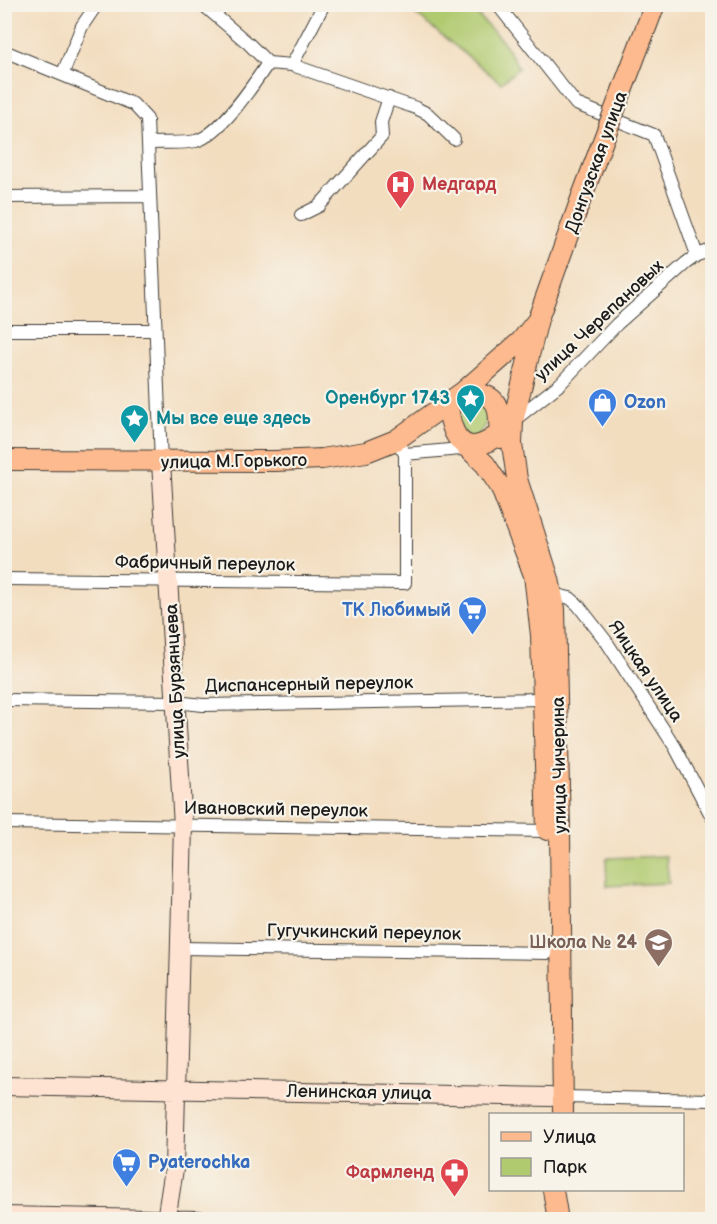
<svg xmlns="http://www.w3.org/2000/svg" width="717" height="1224" font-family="'Balsamiq Sans',sans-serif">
	<rect width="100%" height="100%" fill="#f7f3e8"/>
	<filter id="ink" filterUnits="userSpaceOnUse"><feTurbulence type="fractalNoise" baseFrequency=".0167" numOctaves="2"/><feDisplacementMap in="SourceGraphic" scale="12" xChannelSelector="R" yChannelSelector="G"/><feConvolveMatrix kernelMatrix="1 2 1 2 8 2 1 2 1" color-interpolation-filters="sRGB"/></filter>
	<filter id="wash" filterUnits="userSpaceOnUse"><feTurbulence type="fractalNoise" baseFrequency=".008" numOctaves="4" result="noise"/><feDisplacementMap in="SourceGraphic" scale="24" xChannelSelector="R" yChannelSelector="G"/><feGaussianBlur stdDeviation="1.35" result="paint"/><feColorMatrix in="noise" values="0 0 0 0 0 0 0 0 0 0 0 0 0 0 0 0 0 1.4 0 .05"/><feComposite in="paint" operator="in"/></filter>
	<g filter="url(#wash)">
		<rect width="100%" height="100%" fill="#f3ddbf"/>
		<!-- green -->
		<path fill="#b0ca70" stroke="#667346" stroke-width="1.5" d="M408 5H468L505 44 519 68 501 83 408 8Z
			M477 400 485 401 491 414 479 435 472 438 456 427 457 418Z
			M666 856 669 883 607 886 606 858Z"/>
	</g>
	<g filter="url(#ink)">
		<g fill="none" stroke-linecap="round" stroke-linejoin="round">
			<defs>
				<path id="street" d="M202 4 249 44 268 63 292 65 416 108 428 114 454 139
					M497 4 576 104 654 135 697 255
					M4 51 133 104 147 119 161 462
					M292 65 324 4
					M63 73 82 26 97 4
					M150 143C164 142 181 144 196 141 221 134 254 84 268 63
					M4 197 149 196
					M301 215 319 206 382 136 381 122 389 98
					M4 330H155
					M513 421 560 384 617 324 686 263 697 255 712 250
					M405 454 472 448
					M4 579 405 583V454L396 440
					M552 594 570 598 578 605 606 641 675 747 712 817
					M4 700 176 702 203 705 543 699
					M4 823 547 831
					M180 948 548 953
					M563 1097 712 1100"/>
				<path id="secondary" d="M161 462 183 826 174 1169 166 1220
					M4 1086 550 1097
					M4 1216 199 1220"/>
				<path id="primary" d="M463 392C503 394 498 406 500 438
					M448 403C451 447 472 461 506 427
					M460 441 485 464 501 488 534 575 541 635 547 830
					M4 460 275 461 322 459 366 452 396 440 463 392 521 341 536 322
					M563 1114 560 831 555 609 549 579 517 479 512 444 513 421 538 319 582 196
					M553 1190 558 1220"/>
			</defs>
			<!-- street casing -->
			<use href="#street" stroke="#3c3934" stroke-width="14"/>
			<!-- secondary casing -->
			<use href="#secondary" stroke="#3c3934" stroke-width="20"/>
			<!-- primary casing -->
			<use href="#primary" stroke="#3c3934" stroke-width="22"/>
			<!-- street -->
			<use href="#street" stroke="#fff" stroke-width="12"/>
			<!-- secondary -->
			<use href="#secondary" stroke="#fee3d2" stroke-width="18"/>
			<!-- primary -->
			<use href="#primary" stroke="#fcba8e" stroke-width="20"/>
			<defs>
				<path id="primary-bridge" d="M582 196 655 4"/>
			</defs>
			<!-- primary-bridge casing -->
			<use href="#primary-bridge" stroke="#3c3934" stroke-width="22" stroke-linecap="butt"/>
			<!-- primary-bridge -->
			<use href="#primary-bridge" stroke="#fcba8e" stroke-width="20"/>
		</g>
	</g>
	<!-- icons -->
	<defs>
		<symbol id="hospital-pin" viewBox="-11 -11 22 30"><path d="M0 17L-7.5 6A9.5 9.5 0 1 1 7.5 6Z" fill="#e0444e" stroke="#f7f3e8"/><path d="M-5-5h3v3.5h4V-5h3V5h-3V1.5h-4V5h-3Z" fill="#fff"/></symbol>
		<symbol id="sight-pin" viewBox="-11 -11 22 30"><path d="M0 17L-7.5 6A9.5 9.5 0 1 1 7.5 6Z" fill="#0f9aa8" stroke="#f7f3e8"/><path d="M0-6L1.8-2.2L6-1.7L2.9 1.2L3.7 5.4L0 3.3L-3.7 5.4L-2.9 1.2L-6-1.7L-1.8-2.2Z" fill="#fff"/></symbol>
		<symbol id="shop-pin" viewBox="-11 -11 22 30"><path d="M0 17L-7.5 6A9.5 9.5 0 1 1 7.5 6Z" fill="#3f7fe0" stroke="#f7f3e8"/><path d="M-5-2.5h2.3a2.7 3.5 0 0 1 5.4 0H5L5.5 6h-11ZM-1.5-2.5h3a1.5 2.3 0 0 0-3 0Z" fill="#fff"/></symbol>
		<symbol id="supermarket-pin" viewBox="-11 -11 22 30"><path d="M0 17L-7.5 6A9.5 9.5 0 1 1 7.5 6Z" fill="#3f7fe0" stroke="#f7f3e8"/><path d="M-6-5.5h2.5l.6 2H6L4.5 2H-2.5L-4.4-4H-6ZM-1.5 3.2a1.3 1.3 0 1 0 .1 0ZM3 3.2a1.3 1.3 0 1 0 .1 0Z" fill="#fff"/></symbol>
		<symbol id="school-pin" viewBox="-11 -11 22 30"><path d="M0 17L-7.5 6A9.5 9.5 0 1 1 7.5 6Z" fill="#8d6e63" stroke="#f7f3e8"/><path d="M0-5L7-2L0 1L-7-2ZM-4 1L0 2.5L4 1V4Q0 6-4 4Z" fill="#fff"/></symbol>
		<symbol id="pharmacy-pin" viewBox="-11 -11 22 30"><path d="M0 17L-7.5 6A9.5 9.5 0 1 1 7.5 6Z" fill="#e0444e" stroke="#f7f3e8"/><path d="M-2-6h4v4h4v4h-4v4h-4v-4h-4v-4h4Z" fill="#fff"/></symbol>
	</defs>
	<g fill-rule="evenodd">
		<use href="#hospital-pin" x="384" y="168" width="33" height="45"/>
		<use href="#sight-pin" x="454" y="382" width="33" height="45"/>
		<use href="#shop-pin" x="586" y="386" width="33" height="45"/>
		<use href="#sight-pin" x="118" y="402" width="33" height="45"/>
		<use href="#supermarket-pin" x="456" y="594" width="33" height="45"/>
		<use href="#school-pin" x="642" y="926" width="33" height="45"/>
		<use href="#supermarket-pin" x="110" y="1146" width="33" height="45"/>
		<use href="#pharmacy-pin" x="438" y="1156" width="33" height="45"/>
	</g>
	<g text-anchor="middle" stroke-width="4.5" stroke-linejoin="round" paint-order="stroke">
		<!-- street labels -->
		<g font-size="18" fill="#1c1c1c" stroke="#f7f3e8">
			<text transform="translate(596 162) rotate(-70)" y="6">Донгузская улица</text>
			<text transform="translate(599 320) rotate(-43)" y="6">улица Черепановых</text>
			<text transform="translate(234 461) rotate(-1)" y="6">улица М.Горького</text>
			<text transform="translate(205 563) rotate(1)" y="6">Фабричный переулок</text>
			<text transform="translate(646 671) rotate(56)" y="6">Яицкая улица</text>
			<text transform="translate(175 681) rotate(-93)" y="6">улица Бурзянцева</text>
			<text transform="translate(309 684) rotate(-1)" y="6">Диспансерный переулок</text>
			<text transform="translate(559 765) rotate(-91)" y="6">улица Чичерина</text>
			<text transform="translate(276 809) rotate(1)" y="6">Ивановский переулок</text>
			<text transform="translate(364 932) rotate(1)" y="6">Гугучкинский переулок</text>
			<text transform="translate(359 1092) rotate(1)" y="6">Ленинская улица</text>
		</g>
		<!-- health labels -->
		<g font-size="18" font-weight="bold" fill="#be3a42" stroke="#f7f3e8" text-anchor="start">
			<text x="422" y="190">Медгард</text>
			<text x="434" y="1178" text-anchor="end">Фармленд</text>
		</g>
		<!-- culture labels -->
		<g font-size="18" font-weight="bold" fill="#0d838f" stroke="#f7f3e8" text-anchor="end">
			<text x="450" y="404">Оренбург 1743</text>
			<text x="156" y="424" text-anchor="start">Мы все еще здесь</text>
		</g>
		<!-- shop labels -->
		<g font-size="18" font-weight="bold" fill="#366cbe" stroke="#f7f3e8" text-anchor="start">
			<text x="624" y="408">Ozon</text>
			<text x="451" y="616" text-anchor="end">ТК Любимый</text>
			<text x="148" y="1168">Pyaterochka</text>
		</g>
		<!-- education labels -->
		<g font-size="18" font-weight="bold" fill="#785e54" stroke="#f7f3e8" text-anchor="end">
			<text x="637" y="948">Школа № 24</text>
		</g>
	</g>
	<!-- margin -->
	<rect width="717" height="1224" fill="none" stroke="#f7f3e8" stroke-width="24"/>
	<!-- legend -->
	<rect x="489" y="1113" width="195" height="78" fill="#f7f3e8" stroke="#9f9d96" stroke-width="1.5"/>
	<rect x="501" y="1132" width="30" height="9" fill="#fcba8e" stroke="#9f9d96" stroke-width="1.5"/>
	<text x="543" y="1143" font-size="18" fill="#1c1c1c">Улица</text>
	<rect x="501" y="1158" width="30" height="18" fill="#b0ca70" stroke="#9f9d96" stroke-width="1.5"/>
	<text x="543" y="1173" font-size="18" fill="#1c1c1c">Парк</text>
</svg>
